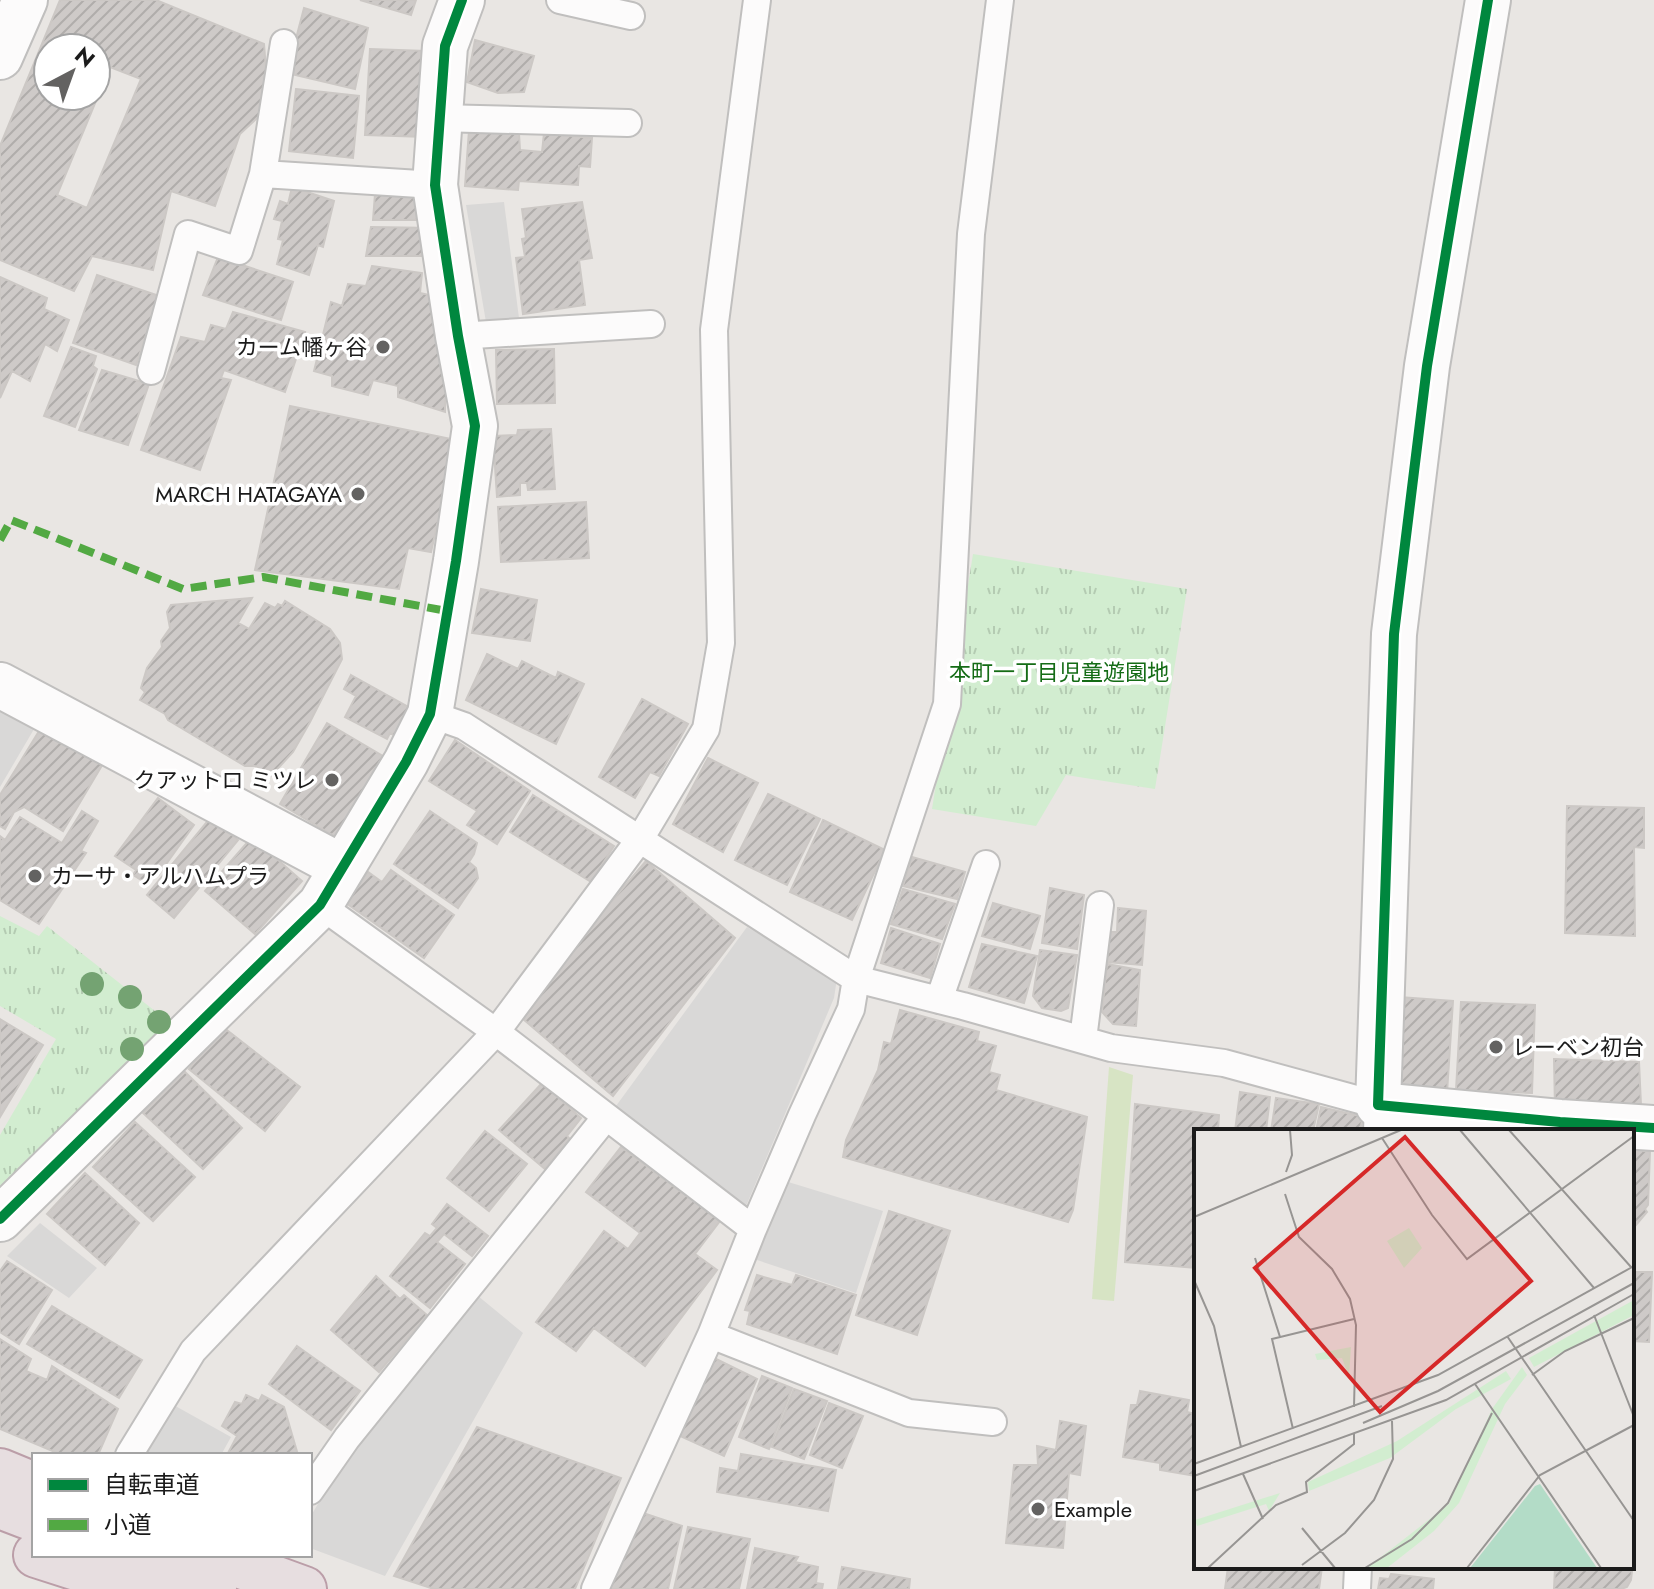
<svg xmlns="http://www.w3.org/2000/svg" width="1654" height="1589" font-family="Jost,'Noto Sans JP',sans-serif">
	<defs>
		<pattern id="park-tufts" width="24" height="20" patternUnits="userSpaceOnUse" patternTransform="scale(2)"><rect width="24" height="20" fill="#d2edd0"/><path d="M3 7l-1-3M5 7V3M7 7l1-3M15 17l-1-3M17 17v-4M19 17l1-3" fill="none" stroke="#b4cbb2"/></pattern>
		<pattern id="building-hatch" width="6" height="6" patternUnits="userSpaceOnUse" patternTransform="scale(2)"><rect width="6" height="6" fill="#cecac8"/><path d="M-1 1l2-2M0 6l6-6M5 7l2-2" fill="none" stroke="#b0adab"/></pattern>
	</defs>
	<rect width="100%" height="100%" fill="#e9e6e3"/>
	<!-- grass -->
	<path fill="#d7e4c4" d="M1109 1067 1133 1075 1114 1301 1092 1299Z"/>
	<!-- park -->
	<path fill="url(#park-tufts)" d="M973 554 1187 589 1155 789 1066 775 1036 826 932 809Z
		M0 916 39 936 47 926 169 1022 0 1194V1135L56 1039 0 1006Z"/>
	<!-- parking -->
	<path fill="#d9d8d7" d="M504 202 519 318 486 322 466 205Z
		M0 704 37 724 0 787Z
		M747 927 837 978 834 998 746 1206 616 1106Z
		M785 1181 883 1211 856 1293 754 1259Z
		M40 1223 97 1268 69 1298 7 1256Z
		M478 1296 523 1333 385 1576 310 1548V1522L312 1514 348 1453 427 1355Z
		M170 1403 231 1437 221 1455H142Z"/>
	<!-- building -->
	<path fill="url(#building-hatch)" stroke="#ccc8c5" stroke-width="2" fill-rule="evenodd" d="M60 0H156L264 44 269 107 240 134 215 206 171 191 153 270 92 256 74 291 0 260V146ZM48 48H96V96H48ZM110 67 141 79 87 208 57 195Z
		M360 0H416L411 15Z
		M304 8 368 28 355 89 287 73Z
		M475 40 534 56 524 92 498 93 467 82Z
		M370 49 426 51V137L365 135Z
		M296 89 359 96 353 158 289 151Z
		M469 130 519 134 520 150 542 152 544 133 592 138 590 167 579 166 578 185 519 181 518 190 465 186Z
		M292 187 334 201 323 247 318 245 309 275 277 264 283 240 278 239 282 221 274 219 280 201 288 204Z
		M419 191 429 220H373L375 194Z
		M582 202 592 258 579 260 585 305 523 314 516 258 525 257 522 239 526 238 522 209Z
		M371 227 435 228 433 256H366Z
		M218 257 293 282 281 320 203 295Z
		M372 266 422 273 420 293 443 298 454 401H445V412L398 397V386L373 380 368 395 332 386V376L314 371 331 302 342 306 348 284 366 286Z
		M97 275 159 296 136 365 73 343Z
		M0 277 47 298 44 309 69 320 57 351 45 344 30 381 12 371 0 398Z
		M233 312 305 332 285 392 224 370 221 378 231 380 200 470 141 450 181 337 205 342 211 325 226 329Z
		M71 347 96 356 93 366 97 369 75 427 44 416Z
		M554 349 555 403 497 404 496 350Z
		M102 370 149 384 128 445 79 430Z
		M290 406 456 440 431 552 408 548 399 589 255 570Z
		M551 429 555 489 528 490 527 483H520V495L497 497 493 436 517 435 518 430Z
		M586 502 589 558 501 562 498 507Z
		M481 589 537 600 530 641 472 633Z
		M252 598 238 623 249 629 265 603 275 608 278 604 282 606 285 601 330 629 340 643 342 659 310 722 293 752 271 776 255 766H245L168 720 165 714 140 700 145 692 141 688 147 668 162 647 161 641 170 628 167 612 171 605Z
		M487 654 518 669 522 661 556 678 558 672 584 684 556 744 466 700Z
		M351 675 419 713 404 741 390 733 387 739 345 717 356 696 344 689Z
		M642 699 688 724 659 776 650 772 635 798 599 777Z
		M327 723 383 756 336 837 280 804Z
		M39 731 104 762 63 831 24 807 14 812 5 829 0 826V795Z
		M455 740 530 791 497 844 467 825 477 811 429 781Z
		M708 758 758 783 723 852 673 824Z
		M768 794 820 819 787 885 735 860Z
		M533 795 614 846 591 882 510 832Z
		M158 798 194 825 159 874 155 869 146 883 133 875 136 870 115 856Z
		M1567 806 1644 808V848L1634 847 1635 936 1565 933Z
		M82 811 98 821 81 851 86 853 39 924 0 900V836L5 840 20 817 62 843Z
		M430 811 477 843 474 854 469 862 476 868 478 878 458 908 394 864Z
		M211 817 238 840 174 918 147 895Z
		M823 820 885 850 852 920 790 892Z
		M252 837 302 881 255 934 205 891Z
		M912 857 965 872 957 899 903 886Z
		M646 861 735 938 613 1096 516 1013Z
		M391 870 454 915 424 958 346 903 368 872 382 882Z
		M1050 888 1084 895 1077 949 1042 943Z
		M903 889 955 904 942 939 891 924Z
		M993 903 1040 916 1030 949 982 936Z
		M1118 908 1146 911 1142 965 1107 962 1109 932H1117Z
		M891 928 940 944 930 978 881 963Z
		M982 944 1037 956 1024 1003 969 987Z
		M1040 950 1077 955 1068 1008 1061 1011 1042 1008 1033 996Z
		M1107 964 1140 970 1136 1026 1113 1024 1102 1012Z
		M1399 997 1453 1001 1447 1093 1393 1089Z
		M1461 1002 1535 1005 1532 1093 1456 1090Z
		M900 1010 979 1032 977 1041 996 1046 989 1072 1000 1075 996 1090 1087 1117 1073 1210 1068 1222 843 1157 846 1140 878 1070 884 1042 891 1044Z
		M0 1019 43 1045 0 1117Z
		M223 1027 300 1087 265 1131 189 1069Z
		M1554 1059 1639 1062 1641 1105H1609L1555 1108Z
		M183 1070 242 1128 203 1169 143 1113Z
		M542 1083 581 1118 567 1136 570 1139 545 1169 499 1130Z
		M1240 1092 1270 1097 1266 1131H1235Z
		M1276 1098 1319 1104 1313 1131H1271Z
		M1135 1104 1219 1115 1218 1131H1196V1268L1125 1262Z
		M1321 1107 1360 1116 1362 1121 1360 1131H1316Z
		M135 1122 195 1177 153 1221 93 1167Z
		M485 1131 527 1164 489 1211 447 1178Z
		M1632 1145H1644V1151H1650L1648 1205 1645 1209 1647 1212 1636 1225 1632 1221Z
		M621 1147 720 1221 695 1254 717 1270 645 1366 594 1328 576 1351 536 1322 604 1231 628 1249 640 1233 586 1192Z
		M85 1173 139 1223 105 1265 47 1214Z
		M447 1204 488 1236 472 1256 444 1234 437 1242 465 1264 430 1308 390 1276 425 1233 430 1236 437 1228 432 1224Z
		M889 1211 950 1231 917 1335 856 1315Z
		M7 1261 52 1290 19 1344 0 1332V1271Z
		M1632 1272H1652L1649 1342 1632 1341Z
		M757 1275 792 1285 796 1275 856 1295 837 1354 747 1324 750 1311 745 1310Z
		M376 1276 400 1299 404 1295 427 1315 379 1372 331 1330Z
		M52 1306 142 1360 119 1398 27 1344Z
		M0 1339 31 1359 26 1371 47 1380 52 1366 118 1409 98 1455H62L0 1429Z
		M297 1346 360 1391 331 1430 269 1384Z
		M714 1358 757 1379 724 1456 678 1435Z
		M762 1376 792 1388 769 1449 739 1437Z
		M794 1389 827 1401 804 1459 772 1447Z
		M1140 1391 1189 1400 1187 1412 1196 1414V1476L1160 1470V1463L1123 1457 1131 1405H1137Z
		M246 1395 259 1401 262 1395 284 1407 298 1455H227L237 1436 222 1426 235 1402 242 1404Z
		M829 1403 863 1416 842 1468 810 1455Z
		M1060 1421 1086 1426 1080 1475 1069 1473 1063 1548 1006 1543 1014 1465H1038L1037 1446 1056 1450Z
		M477 1427 621 1478 575 1589H434L394 1576Z
		M741 1454 836 1470 828 1511 717 1492 720 1468 738 1471Z
		M646 1514 682 1526 668 1589H609L638 1519Z
		M688 1527 750 1539 739 1589H674Z
		M755 1548 798 1557 795 1562 818 1567 816 1583 823 1584 822 1589H747Z
		M842 1567 910 1579 909 1589H838Z
		M1228 1567H1322L1319 1589H1225Z
		M1555 1567H1628L1632 1571 1631 1580 1627 1587 1621 1589H1554Z
		M1391 1574 1434 1579 1433 1589H1378L1380 1578 1389 1579Z"/>
	<g fill="none" stroke-linecap="round" stroke-linejoin="round">
		<defs>
			<path id="lane" d="M560 0 631 16
				M439 118 628 123
				M263 174 284 43
				M458 336 651 324
				M151 371 188 234 239 251 263 174 435 185
				M430 714 464 726 856 979 963 1006 1111 1048 1224 1063 1378 1105 1377 1131
				M320 905 496 1032 753 1229
				M939 1000 986 864
				M1083 1039 1100 905
				M711 1335 909 1413 993 1422
				M129 1455 193 1351 496 1032 640 839 706 729 721 643 714 330 757 0
				M310 1491 347 1438 606 1117
				M595 1589 711 1335 753 1229 802 1115 851 1009 856 979 947 704 971 234 1000 0
				M1357 1589 1358 1567"/>
			<path id="street" d="M1488 0 1427 366 1394 634 1378 1105 1560 1122 1654 1128
				M0 57 25 0
				M0 685 342 867
				M0 1219 320 905 406 762 430 714 456 561 475 426 458 336 435 185 445 46 462 0"/>
			<path id="highway" d="M0 1471 34 1485
				M0 1506 34 1519
				M36 1555 142 1589
				M126 1555 214 1589
				M211 1555 304 1589"/>
		</defs>
		<!-- lane casing -->
		<use href="#lane" stroke="#c0bfbe" stroke-width="30"/>
		<!-- street casing -->
		<use href="#street" stroke="#c0bfbe" stroke-width="48"/>
		<!-- highway casing -->
		<use href="#highway" stroke="#bb9ea8" stroke-width="48"/>
		<!-- lane -->
		<use href="#lane" stroke="#fcfbfb" stroke-width="26"/>
		<!-- street -->
		<use href="#street" stroke="#fcfbfb" stroke-width="44"/>
		<!-- highway -->
		<use href="#highway" stroke="#e7dee0" stroke-width="44"/>
		<!-- quiet -->
		<path stroke="#52a943" stroke-width="8" stroke-dasharray="16 8" stroke-linecap="butt" d="M0 540 11 520 183 589 263 577 447 611"/>
		<defs>
			<path id="cycleway" d="M1488 0 1427 366 1394 634 1378 1105 1560 1122 1654 1128
				M0 1219 320 905 406 762 430 714 456 561 475 426 458 336 435 185 445 46 462 0"/>
		</defs>
		<!-- cycleway casing -->
		<use href="#cycleway" stroke="#fff" stroke-width="15"/>
		<!-- cycleway -->
		<use href="#cycleway" stroke="#00873e" stroke-width="10"/>
	</g>
	<!-- trees -->
	<g fill="#74a372">
		<circle cx="92" cy="984" r="12"/>
		<circle cx="130" cy="997" r="12"/>
		<circle cx="159" cy="1022" r="12"/>
		<circle cx="132" cy="1049" r="12"/>
	</g>
	<!-- markers -->
	<g fill="#636261" stroke="#fff" stroke-width="3">
		<circle cx="383" cy="347" r="8"/>
		<circle cx="358" cy="494" r="8"/>
		<circle cx="332" cy="780" r="8"/>
		<circle cx="35" cy="876" r="8"/>
		<circle cx="1496" cy="1047" r="8"/>
		<circle cx="1038" cy="1509" r="8"/>
	</g>
	<g text-anchor="middle" stroke-width="7" stroke-linejoin="round" paint-order="stroke">
		<!-- poi labels -->
		<g font-size="22" fill="#1b1b1b" stroke="#fff" text-anchor="end">
			<text x="367" y="355">カーム幡ヶ谷</text>
			<text x="342" y="502">MARCH HATAGAYA</text>
			<text x="316" y="788">クアットロ ミツレ</text>
			<text x="51" y="884" text-anchor="start">カーサ・アルハムプラ</text>
			<text x="1512" y="1055" text-anchor="start">レーベン初台</text>
			<text x="1054" y="1517" text-anchor="start">Example</text>
		</g>
		<!-- park labels -->
		<g font-size="22" fill="#156c16" stroke="#fff">
			<text x="1059" y="680">本町一丁目児童遊園地</text>
		</g>
	</g>
	<!-- overview -->
	<g transform="translate(1194 1129)">
		<rect width="440" height="440" fill="#e9e6e3"/>
		<path d="M215 99 228 119 210 139 193 112ZM440 171V186L340 238 335 229ZM157 218 155 248 148 229 123 231 121 225ZM328 238 333 246 311 275 265 374 240 402 193 439H173L255 375 298 280ZM312 242 317 250 262 280 196 329 115 362 114 353 203 312ZM86 364 75 382 72 375 3 397 1 391Z" fill="#d2edd0"/>
		<path d="M346 355 403 439H276L341 357Z" fill="#b3dcc7"/>
		<path fill="none" stroke="#979593" stroke-width="2" d="M266 1 400 159M315 1 437 138M188 9 238 86 273 130 440 7M92 43 98 26 96 1M91 65 105 108 138 140 156 170 162 196 160 278M0 88 207 1M61 129 86 208M0 151 20 197 47 318M400 186 440 288M313 207 440 392M338 246 371 222 440 189M281 255 407 439M169 294 244 262 440 154M99 300 78 210 160 190M0 335 244 246 440 137M49 345 69 390M0 347 188 277M0 362 252 271 440 165M108 399 141 439M108 436 151 404 180 371 199 330 198 292M14 439 82 376 113 363 112 353 160 315V305M171 439 218 410 254 374 298 284M273 439 346 346 440 296"/>
		<path fill="#d62828" fill-opacity="0.15" stroke="#d62828" stroke-width="4" d="M211 8 337 152 186 283 61 139Z"/>
		<rect width="440" height="440" fill="none" stroke="#1b1b1b" stroke-width="4"/>
	</g>
	<!-- legend -->
	<rect x="32" y="1453" width="280" height="104" fill="#ffffff" stroke="#a4a4a4" stroke-width="2"/>
	<rect x="48" y="1479" width="40" height="12" fill="#00873e" stroke="#a4a4a4" stroke-width="2"/>
	<text x="104" y="1493" font-size="24" fill="#1b1b1b">自転車道</text>
	<rect x="48" y="1519" width="40" height="12" fill="#52a943" stroke="#a4a4a4" stroke-width="2"/>
	<text x="104" y="1533" font-size="24" fill="#1b1b1b">小道</text>
	<!-- north arrow -->
	<g transform="translate(72 72) rotate(41)"><circle r="38" fill="#ffffff" stroke="#a4a4a4" stroke-width="2"/>
	<path d="M0-6L14 30L0 20L-14 30Z" fill="#636261"/>
	<text y="-12" font-size="22" font-weight="bold" text-anchor="middle" fill="#1b1b1b">N</text>
	</g>
</svg>
